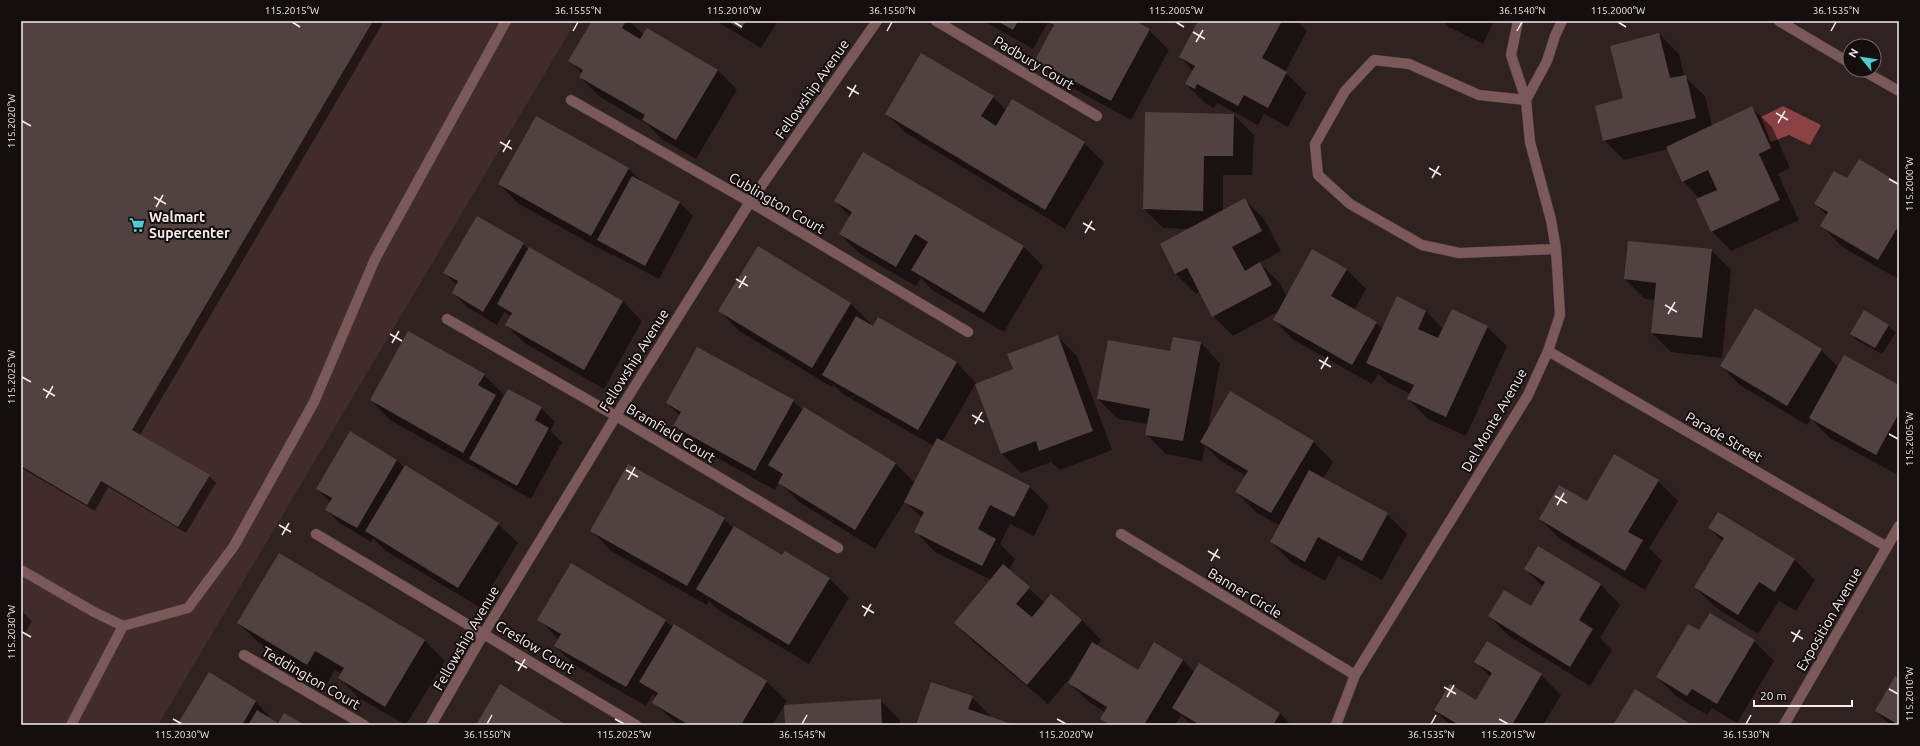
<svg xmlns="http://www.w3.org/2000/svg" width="1920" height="746" font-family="Ubuntu,sans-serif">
	<rect width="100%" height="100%" fill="#312222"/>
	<!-- built -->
	<path fill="#412b2b" d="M21 21H576L158 725H21Z"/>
	<!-- water -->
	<path fill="#8a4244" d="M1783 106 1821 125 1810 145 1789 135 1771 142 1761 117Z"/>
	<!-- shadow -->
	<path fill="#0007" d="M21 21H384L140 435 209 476 216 483 186 533 108 487 95 511 21 468Z
		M593 21H629L644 35 718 70 737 90 696 159 663 140 648 125 600 97 580 77 582 74 570 61Z
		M716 21H778L761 48Z
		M983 21H1133L1149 30 1169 50 1131 120 1056 79 1037 60 1054 28 1048 22 1033 49Z
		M1199 21H1297L1307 31 1285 72 1306 93 1288 127 1264 114 1258 125 1217 103 1214 108 1206 104 1186 84 1193 71 1180 57Z
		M1443 21H1494L1483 44 1449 27Z
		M1659 34 1679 54 1684 76 1705 96 1712 126 1752 108 1772 127 1790 168 1778 174 1799 220 1731 251 1712 231 1700 199 1683 181 1668 149 1624 160 1604 140Z
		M993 97 1006 110 1084 143 1104 163 1065 229 906 133 886 114Z
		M1234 115 1254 135 1252 175H1223V211L1245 199 1264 219 1281 251 1259 263 1280 283 1287 297 1346 269 1366 289 1354 310 1376 323 1383 329 1426 311 1443 329 1487 327 1507 346 1466 436 1428 419 1408 399 1411 394 1387 382 1378 374 1372 384 1294 340 1274 320 1279 311 1233 336 1213 316 1200 291 1196 294 1176 274 1161 244 1189 229 1163 228 1144 209Z
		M536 117 629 169 642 182 679 202 693 216 659 279 612 254 611 255 519 204 499 184Z
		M1847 180 1899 184 1898 279 1841 246 1822 226 1828 216 1815 204Z
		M835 201 1023 246 1043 266 1004 332 932 290 921 278 916 286 860 254 840 234 850 217Z
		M523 244 529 250 623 301 642 321 604 389 526 344 506 325 511 317 505 311 497 325 467 307 453 293 457 285 444 273Z
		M758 248 851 304 871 324 870 325 873 327 879 318 957 363 976 383 942 442 1029 486 1049 506 1034 536 1010 524 1000 544 1015 559 1009 570 1045 603 1082 620 1101 640 1096 646 1138 671 1183 660 1194 672 1280 713 1291 725H1191L1181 715 1175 725H1108L1101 719 1105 712 1089 702 1069 683 1073 674 1048 704 975 643 955 623 991 580 935 552 916 532 922 518 905 501 875 549 799 502 779 482 775 490 694 445 674 426 680 416 667 403 793 401 803 410 804 408 896 464 915 483 934 446 843 394 834 385 832 387 739 331 720 311Z
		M1711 250 1731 270 1722 358 1671 352 1652 333 1655 300 1645 299 1625 279Z
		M1864 311 1889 326 1896 333 1882 354 1858 341 1851 334Z
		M1057 336 1077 356 1112 450 1060 470 1051 462 1021 473 1001 453 1014 370Z
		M1201 343 1220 363 1208 429 1230 392 1314 442 1333 462 1323 479 1387 514 1407 534 1382 580 1338 556 1325 581 1291 562 1271 542 1280 526 1256 512 1236 492 1246 476 1221 461 1205 446 1202 461 1166 454 1146 434 1148 424 1118 419 1098 399 1171 352Z
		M1821 350 1838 367 1899 386V468L1896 474 1830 438 1811 419 1807 425 1741 386 1721 366Z
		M484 375 504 395 500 401 502 403 541 408 555 422 550 431 562 442 531 499 390 420 371 400Z
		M351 433 397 460 405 468 498 524 518 543 479 607 386 551 373 538 371 542 340 523 326 510 330 502 317 489Z
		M1658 481 1678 501 1649 548 1662 561 1645 590 1560 539 1540 519Z
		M1719 514 1795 560 1815 580 1796 611 1779 601 1758 634 1715 607 1695 587 1723 542 1709 528Z
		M724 519 733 528 783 557 829 578 849 598 809 664 717 609 709 601 707 605 611 551 592 531Z
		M1539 547 1601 585 1620 605 1600 638 1612 650 1590 686 1509 636 1489 616 1531 607 1543 587 1525 569Z
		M280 555 425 641 445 661 406 725 359 698 339 678 342 674 335 670 327 684 258 642 238 623Z
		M21 610 32 621 21 640Z
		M1710 614 1754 641 1774 661 1737 723 1712 708 1707 715 1677 697 1657 677 1699 632Z
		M539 619 666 621 673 628 675 626 767 682 787 701 772 725H678L654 703 656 698 653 694 646 706 575 665 555 646 559 640Z
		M1487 642 1541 675 1561 695 1543 725H1450L1435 710 1476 701 1491 677 1475 662Z
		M209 674 256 702 269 716 268 718 278 724 303 725H178Z
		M1899 680V725H1890L1876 711Z
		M972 697 992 718 1013 725H917Z
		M880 700 900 720V725H786Z"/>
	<!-- building -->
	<path fill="#524141" d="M21 21H373L132 430 210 475 178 527 101 481 87 505 21 466Z
		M592 21H626L622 28 640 39 647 28 718 70 676 140 642 120 645 115 579 77 583 70 568 61Z
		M727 21H746L741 29Z
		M997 21H1018L1013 30Z
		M1046 21H1135L1150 29 1111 101 1035 60 1054 25Z
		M1198 21H1282L1262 58 1287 72 1268 108 1244 95 1238 106 1197 84 1195 89 1185 84 1195 66 1179 57Z
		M1659 33 1670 78 1686 75 1696 118 1603 141 1595 106 1623 98 1610 46Z
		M921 53 994 96 981 116 996 126 1012 99 1085 142 1045 210 885 114Z
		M1752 106 1771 148 1759 154 1780 200 1711 232 1696 199 1717 190 1708 170 1682 182 1666 147Z
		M1145 112 1234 114 1233 156H1204L1203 211 1143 209Z
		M536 116 629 168 591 236 498 184Z
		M863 152 1024 246 984 313 911 270 928 242 915 234 896 267 839 234 852 212 834 201Z
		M1859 159 1899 183V225L1878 260 1820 226 1828 212 1814 204 1834 171 1847 178Z
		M632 176 680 202 645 266 597 240Z
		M1245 198 1262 231 1232 247 1245 271 1260 262 1272 285 1212 317 1187 268 1175 274 1160 244Z
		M477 216 524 243 483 312 452 293 458 281 443 273Z
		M1628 241 1712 249 1702 338 1651 333 1656 283 1624 279Z
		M758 246 851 303 812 368 718 311Z
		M529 247 623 301 584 370 505 325 512 313 497 304Z
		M1312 249 1347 269 1331 296 1377 322 1352 365 1273 320Z
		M1397 296 1426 311 1418 329 1438 338 1452 309 1488 326 1446 417 1407 399 1414 385 1366 363Z
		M1755 308 1822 349 1787 406 1720 366Z
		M1864 310 1889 325 1875 348 1850 334Z
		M856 316 873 326 878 317 957 362 918 430 822 375Z
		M408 331 485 374 478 385 496 395 463 453 370 400Z
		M1058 335 1093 431 1039 451 1036 441 1001 454 975 384 1013 369 1007 354Z
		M1173 337 1201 342 1183 441 1145 435 1150 409 1097 399 1108 340 1170 351Z
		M697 347 794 400 755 471 673 426 681 412 666 403Z
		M1844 355 1899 385V413L1876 455 1809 418Z
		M508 389 542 407 535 420 549 428 517 486 469 459Z
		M1230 391 1314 441 1271 513 1235 492 1248 471 1200 442Z
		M804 407 896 463 855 530 778 483 783 474 768 465Z
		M350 431 397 460 357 528 325 510 332 498 316 489Z
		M937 438 1030 486 1014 517 990 505 978 529 996 539 982 566 914 532 924 512 904 502Z
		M1614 454 1659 480 1628 532 1643 540 1625 571 1539 519 1559 485 1587 501Z
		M628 464 725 518 687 586 590 531Z
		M405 465 499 523 458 588 365 531Z
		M1309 470 1388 513 1362 561 1318 537 1305 562 1270 542Z
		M1718 512 1795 559 1775 592 1759 582 1738 615 1694 587 1724 538 1708 528Z
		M734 526 782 555 785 551 830 578 789 645 696 589Z
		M1538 546 1601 584 1579 620 1593 629 1570 667 1488 616 1504 590 1531 606 1545 582 1524 569Z
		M279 553 425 640 385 707 338 678 344 668 315 651 307 665 237 623Z
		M571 563 666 620 626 687 554 646 561 634 537 620Z
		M1003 564 1030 587 1016 604 1032 617 1051 594 1082 620 1027 685 954 623Z
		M1710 613 1755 640 1717 704 1692 689 1687 696 1656 677 1688 624 1699 630Z
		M674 624 767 681 741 725H689L652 703 658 693 639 682Z
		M1487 641 1542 674 1512 725H1459L1434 710 1450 684 1476 700 1492 673 1474 662Z
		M1092 642 1138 670 1154 642 1183 660 1144 725H1110L1100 719 1107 707 1068 683Z
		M1199 663 1280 713 1273 725H1200L1172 708Z
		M209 672 256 701 242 725H177Z
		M1895 676 1899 678V725L1875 711Z
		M931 682 973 696 968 709 1015 725H916Z
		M500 684 567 725H476Z
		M1635 689 1692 725H1613Z
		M881 699 882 725H785L784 705Z
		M257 710 278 723 284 713 305 725H248Z"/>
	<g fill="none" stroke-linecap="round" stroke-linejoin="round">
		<defs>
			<path id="service" d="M23 571 94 612 123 626 188 608 234 546 314 402 375 259 506 21
				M71 725 123 626"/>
			<path id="minor" d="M936 21 1097 116
				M571 100 750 202 968 332
				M1526 100 1479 95 1409 64 1374 60 1345 91 1315 144 1318 175 1350 204 1422 245 1459 253 1556 249
				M1526 100 1547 61 1555 36 1562 21
				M447 319 616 416 838 548
				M1548 351 1887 547
				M316 534 636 725
				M1121 534 1355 675
				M244 655 364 725
				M431 725 484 633 616 416 750 202 877 21
				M1336 725 1355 675 1528 395 1548 351 1560 315 1556 249 1551 220 1530 142 1526 100 1511 55 1518 21
				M1784 725 1899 526"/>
			<path id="tertiary" d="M1779 21 1850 63
				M1862 70 1899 91"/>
		</defs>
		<!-- service casing -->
		<use href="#service" stroke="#4d3e3e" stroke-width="11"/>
		<!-- minor casing -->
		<use href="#minor" stroke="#4d3e3e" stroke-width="11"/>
		<!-- tertiary casing -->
		<use href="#tertiary" stroke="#4d3e3e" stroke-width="11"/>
		<!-- service -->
		<use href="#service" stroke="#7b5959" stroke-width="10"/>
		<!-- minor -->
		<use href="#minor" stroke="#7b5959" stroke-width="10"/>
		<!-- tertiary -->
		<use href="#tertiary" stroke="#7b5959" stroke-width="10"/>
	</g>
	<!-- ticks -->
	<path fill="none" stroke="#f7ecec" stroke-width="1.5" d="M292 22 300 27M734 22 742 27M1176 22 1184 27M1618 22 1626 27M573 31 578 22M887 31 892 22M1517 31 1522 22M1831 31 1836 22M1193 32 1205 39M1196 42 1203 30M847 87 859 94M849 97 856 85M1776 113 1788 120M22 121 31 126M1778 123 1785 111M500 142 512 149M503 152 510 140M1429 168 1441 175M1432 178 1439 166M1889 179 1898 184M154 197 166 204M156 207 163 195M1083 223 1095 230M1085 233 1092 221M736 279 748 286M739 288 746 276M1665 305 1677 312M1668 314 1675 302M390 334 402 341M392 343 399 331M1319 360 1331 367M1321 369 1328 357M22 377 31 382M43 389 55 396M46 398 53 386M972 415 984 422M975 424 982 412M1889 434 1898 439M626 470 638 477M628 480 635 467M1555 496 1567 503M1557 505 1564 493M279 525 291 532M282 535 289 523M1208 551 1220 558M1211 561 1218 549M862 606 874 613M864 616 871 604M22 632 31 637M1791 632 1803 639M1793 642 1800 630M515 661 527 668M518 671 525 659M1444 687 1456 694M1889 689 1898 694M1447 697 1454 685M173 719 182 724M615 719 624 724M1057 719 1066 724M1499 719 1508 724M487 724 492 715M802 724 807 715M1431 724 1436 715M1746 724 1751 715"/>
	<!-- icons -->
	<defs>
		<symbol id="supermarket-bare" viewBox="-9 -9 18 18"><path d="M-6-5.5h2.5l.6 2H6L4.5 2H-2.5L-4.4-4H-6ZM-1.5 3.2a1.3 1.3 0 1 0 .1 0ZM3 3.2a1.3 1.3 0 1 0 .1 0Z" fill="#51ccd2" stroke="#140e0e" stroke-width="2.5" paint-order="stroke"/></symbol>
	</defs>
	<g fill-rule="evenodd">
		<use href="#supermarket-bare" x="126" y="214" width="22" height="22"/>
	</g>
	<g text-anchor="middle" stroke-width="4" stroke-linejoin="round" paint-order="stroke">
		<!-- street labels -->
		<g font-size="14" fill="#f7ecec" stroke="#140e0e">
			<text transform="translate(1034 63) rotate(31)" y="5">Padbury Court</text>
			<text transform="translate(812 89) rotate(-55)" y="5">Fellowship Avenue</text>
			<text transform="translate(777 203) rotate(30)" y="5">Cublington Court</text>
			<text transform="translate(634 360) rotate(-58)" y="5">Fellowship Avenue</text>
			<text transform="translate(1494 420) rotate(-60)" y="5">Del Monte Avenue</text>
			<text transform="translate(671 433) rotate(31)" y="5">Bramfield Court</text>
			<text transform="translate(1724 437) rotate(30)" y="5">Parade Street</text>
			<text transform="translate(1245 593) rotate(31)" y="5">Banner Circle</text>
			<text transform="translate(1829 619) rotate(-60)" y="5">Exposition Avenue</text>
			<text transform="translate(466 638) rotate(-60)" y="5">Fellowship Avenue</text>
			<text transform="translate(535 647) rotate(31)" y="5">Creslow Court</text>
			<text transform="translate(311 678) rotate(30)" y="5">Teddington Court</text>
		</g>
		<!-- poi labels -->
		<g font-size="14" font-weight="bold" fill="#f7ecec" stroke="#140e0e" text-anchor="start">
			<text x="149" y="222">Walmart<tspan x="149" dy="16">Supercenter</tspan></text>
		</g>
	</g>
	<!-- border -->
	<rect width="1920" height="746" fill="none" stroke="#140e0e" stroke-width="44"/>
	<!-- north arrow -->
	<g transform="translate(1862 58) rotate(300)"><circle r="19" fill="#140e0e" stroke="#6f6767"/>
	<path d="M0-3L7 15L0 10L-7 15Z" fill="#51ccd2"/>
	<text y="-6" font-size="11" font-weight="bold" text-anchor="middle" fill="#f7ecec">N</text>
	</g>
	<!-- scale -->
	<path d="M1754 700v6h98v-6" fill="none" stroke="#f7ecec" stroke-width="2"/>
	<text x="1760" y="700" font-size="12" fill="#f7ecec" stroke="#140e0e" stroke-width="3" paint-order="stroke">20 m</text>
	<rect x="22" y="22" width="1876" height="702" fill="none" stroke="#f7ecec" stroke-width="1.5"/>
	<g font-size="10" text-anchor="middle" fill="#f7ecec">
		<text x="292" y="14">115.2015°W</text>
		<text x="578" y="14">36.1555°N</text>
		<text x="734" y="14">115.2010°W</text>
		<text x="892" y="14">36.1550°N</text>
		<text x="1176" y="14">115.2005°W</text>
		<text x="1522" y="14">36.1540°N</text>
		<text x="1618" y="14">115.2000°W</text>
		<text x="1836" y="14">36.1535°N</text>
		<text transform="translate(11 121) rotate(-90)" y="4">115.2020°W</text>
		<text transform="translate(1909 184) rotate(-90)" y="4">115.2000°W</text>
		<text transform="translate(11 377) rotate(-90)" y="4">115.2025°W</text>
		<text transform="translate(1909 439) rotate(-90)" y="4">115.2005°W</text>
		<text transform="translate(11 632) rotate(-90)" y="4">115.2030°W</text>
		<text transform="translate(1909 694) rotate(-90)" y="4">115.2010°W</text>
		<text x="182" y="738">115.2030°W</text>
		<text x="487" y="738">36.1550°N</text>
		<text x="624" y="738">115.2025°W</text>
		<text x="802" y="738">36.1545°N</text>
		<text x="1066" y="738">115.2020°W</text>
		<text x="1431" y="738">36.1535°N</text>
		<text x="1508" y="738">115.2015°W</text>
		<text x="1746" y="738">36.1530°N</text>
	</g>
</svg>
